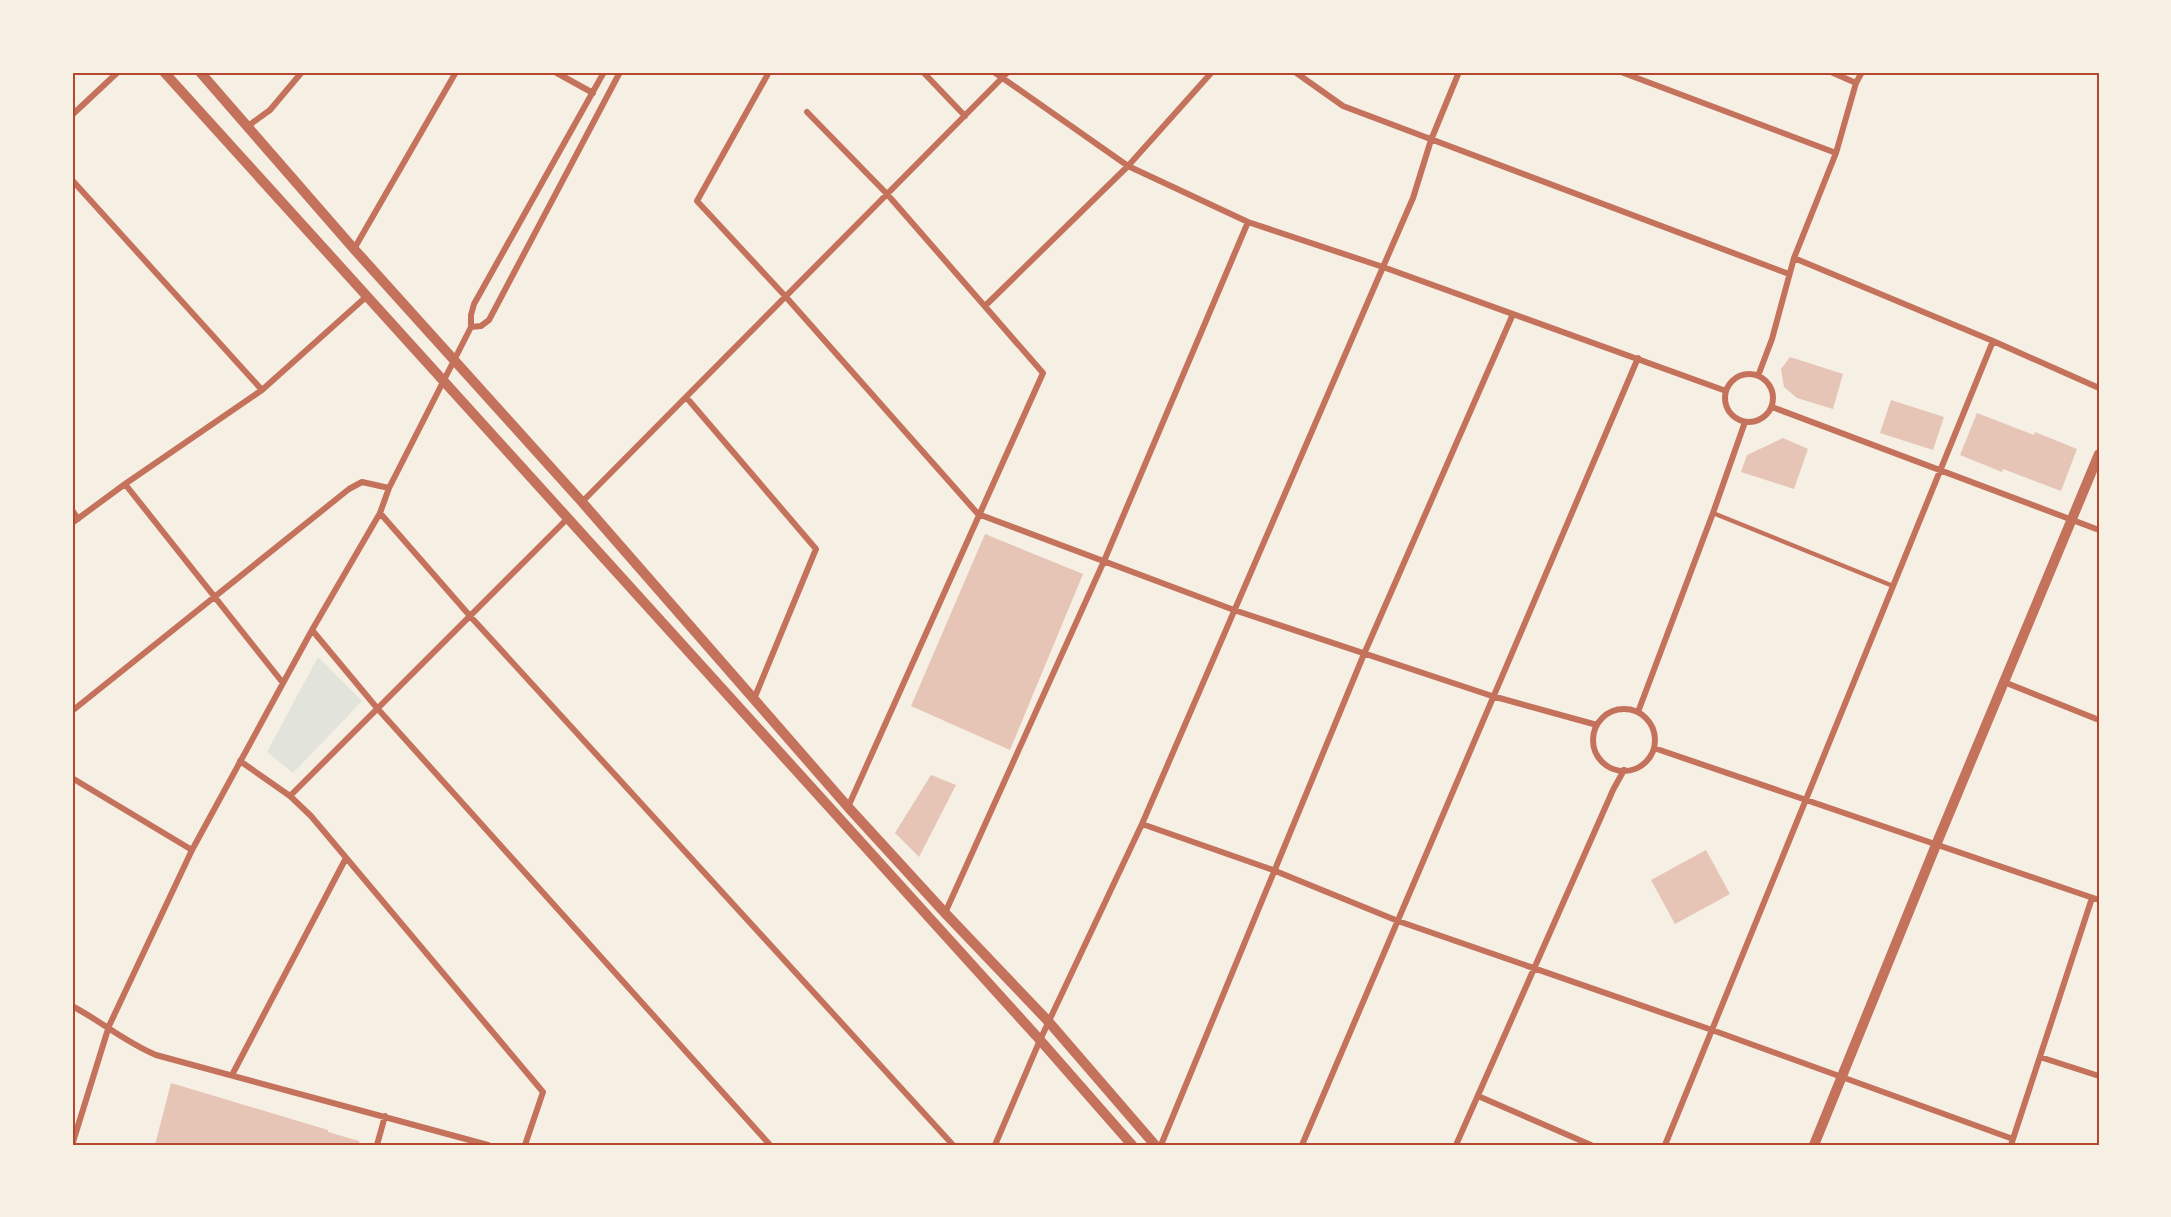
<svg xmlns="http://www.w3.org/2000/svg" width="2171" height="1217" font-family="'Space Grotesk',sans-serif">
	<rect width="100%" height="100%" fill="#f6efe4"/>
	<!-- green -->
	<path fill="#e2e4dc" d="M318 657 362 701 293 773 267 752Z"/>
	<!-- building -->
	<path fill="#e6c5b7" d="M1790 357 1843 374 1833 409 1797 398 1784 387 1781 369Z
		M1891 400 1944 417 1933 450 1880 433Z
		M1977 413 2034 435 2035 432 2077 449 2061 491 2003 469 2002 472 1960 455Z
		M1783 438 1808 449 1794 489 1741 472 1747 455Z
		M985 534 1083 574 1010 750 911 706Z
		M931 775 956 785 919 857 895 833Z
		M1706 850 1730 894 1675 924 1651 880Z
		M171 1083 328 1130V1132L359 1141V1145H155Z"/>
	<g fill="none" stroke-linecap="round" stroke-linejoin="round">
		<!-- service -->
		<path stroke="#c5725c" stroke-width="4.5" d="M1713 513 1893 586"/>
		<!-- minor -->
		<path stroke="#c5725c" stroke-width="6" d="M555 72 593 93
			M769 72 697 201 786 297 978 514 1234 610 1492 696 1597 725
			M923 72 965 116
			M994 72 1128 166 1248 222 1383 267 1726 391
			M1295 72 1343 106 1789 274
			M1621 72 1836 153
			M1831 72 1856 83
			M807 112 887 194 1043 373 848 807
			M72 115 118 72
			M248 126 270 110 302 72
			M72 180 262 390
			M354 249 456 72
			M1794 258 1993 341 2099 388
			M985 306 1128 166 1212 72
			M471 327 481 326 489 320 620 72
			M1725 398a24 24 0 1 1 48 0a24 24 0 1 1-48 0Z
			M1758 376 1772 339 1794 258 1836 153 1856 83 1862 72
			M686 397 816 549 754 699
			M1772 407 2099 530
			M125 484 283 683
			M582 502 1008 72
			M72 510 78 519
			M380 513 470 616 953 1145
			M72 523 125 484 262 390 367 296
			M312 630 377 708 770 1145
			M2004 682 2099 720
			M1593 740a31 31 0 1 1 62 0a31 31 0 1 1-62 0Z
			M72 711 349 489 362 482 389 488
			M1638 712 1713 513 1745 422
			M1654 748 2099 900
			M240 761 290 796 311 816 543 1092 525 1145
			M72 778 192 850
			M290 796 567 519
			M1142 824 1273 870 1398 921 1712 1030 2013 1139
			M945 913 1104 561 1248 222
			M72 1006C101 1021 126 1043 156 1055L488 1145
			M2040 1057 2099 1076
			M232 1075 346 858
			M1478 1096 1591 1145
			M72 1145 109 1026 192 850 312 630 380 513 389 488 471 327V315L474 304 604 72
			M377 1145 385 1116
			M995 1145 1040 1040 1142 824 1383 267 1413 198 1431 140 1459 72
			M1161 1145 1364 654 1513 314
			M1302 1145 1638 358
			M1456 1145 1613 790 1624 770
			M1665 1145 1993 341
			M2011 1145 2092 898"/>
		<!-- tertiary -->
		<path stroke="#c5725c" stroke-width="10" d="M164 72 1040 1040 1132 1145
			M200 72 354 249 582 502 848 807 945 913 1048 1021 1155 1145
			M1814 1145 1936 845 2099 454"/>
	</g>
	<!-- border -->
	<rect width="2171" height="1217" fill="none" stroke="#f6efe4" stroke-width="147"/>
	<rect x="74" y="74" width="2024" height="1070" fill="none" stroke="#b5482f" stroke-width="2"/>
</svg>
